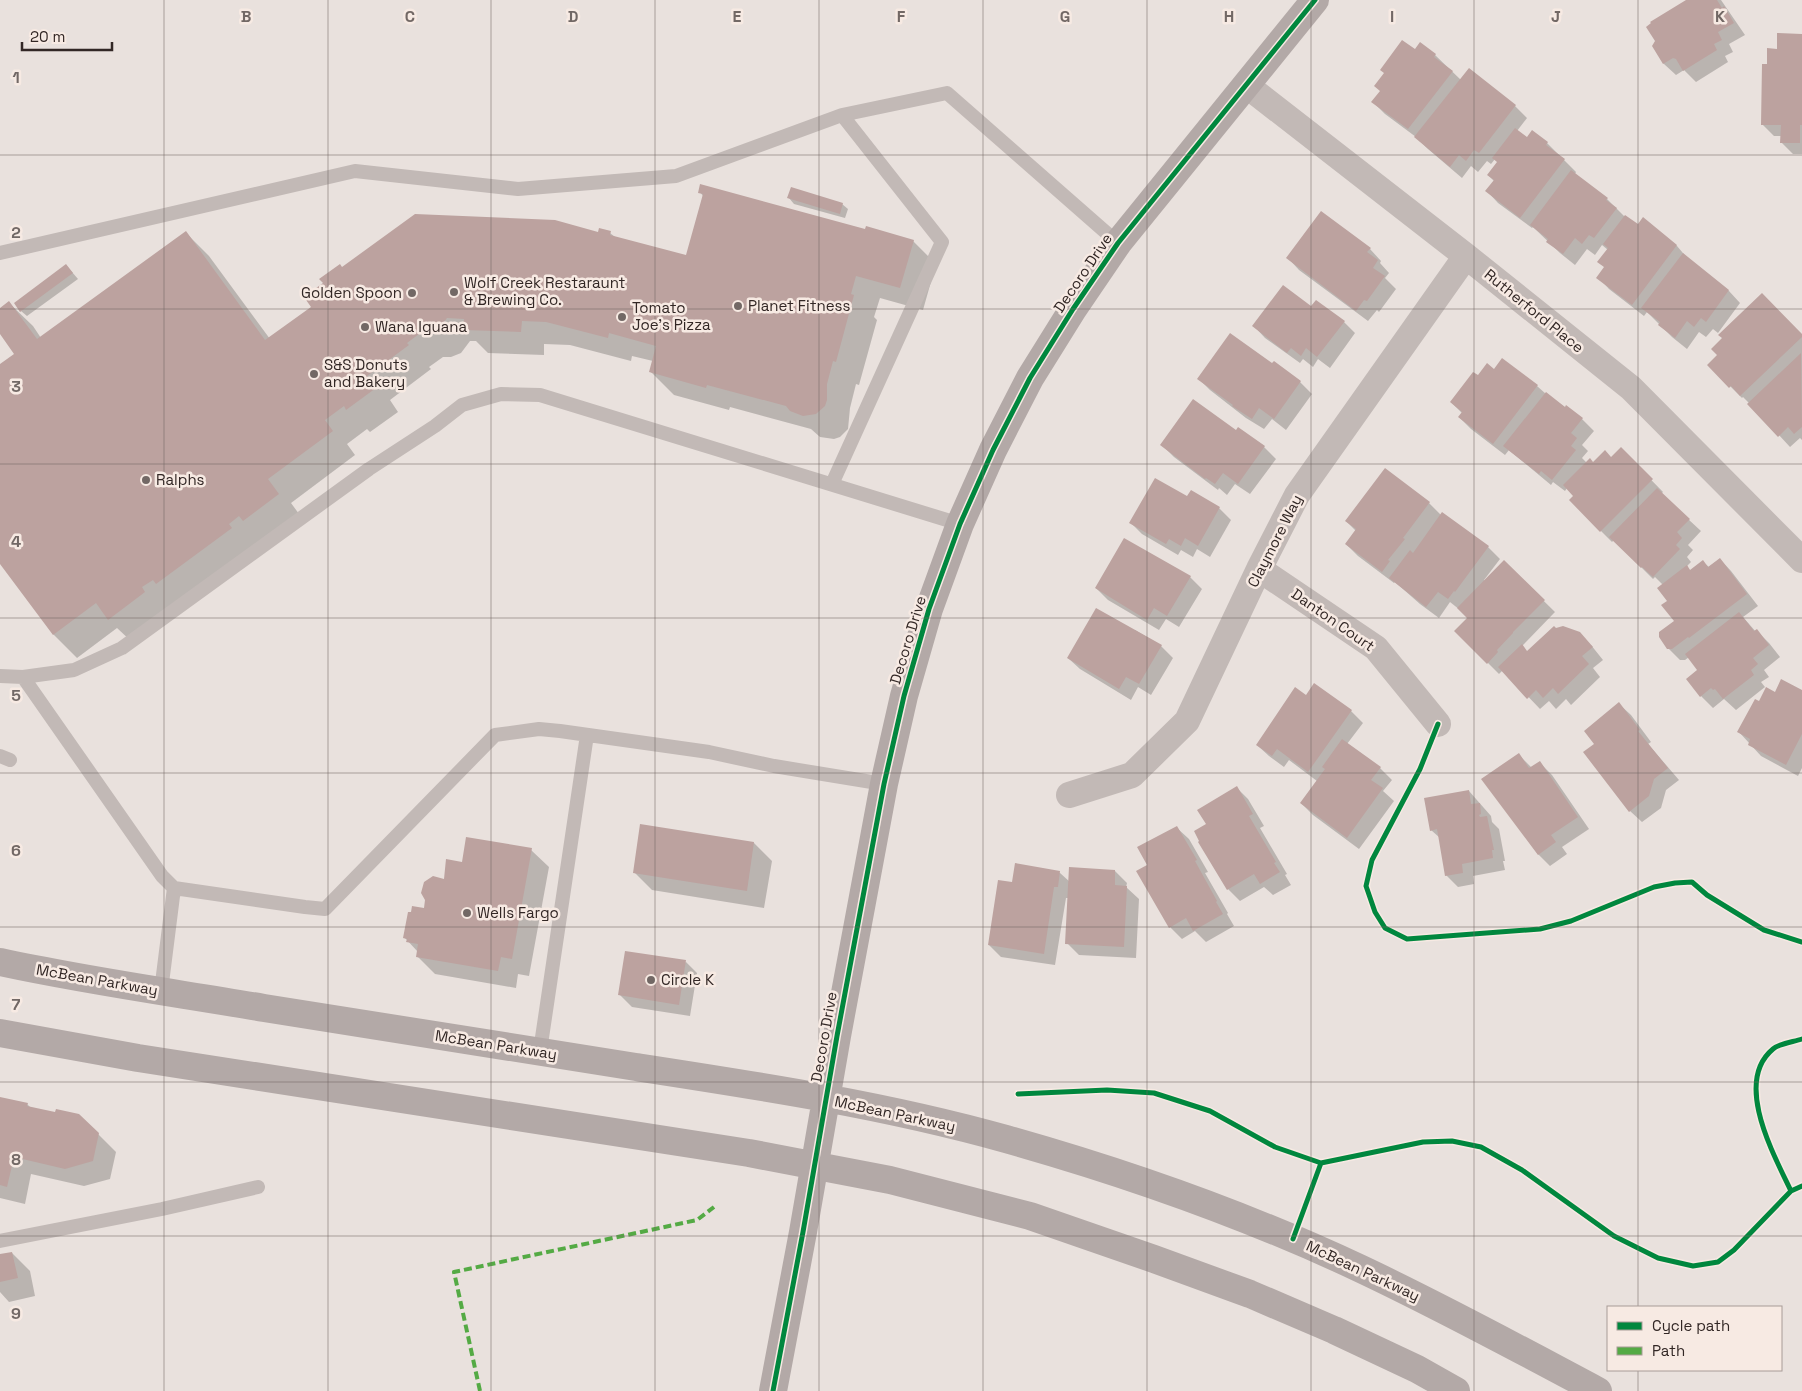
<svg xmlns="http://www.w3.org/2000/svg" width="1802" height="1391" font-family="'Space Grotesk',sans-serif">
	<rect width="100%" height="100%" fill="#e9e1dd"/>
	<!-- shadow -->
	<path fill="#0003" d="M1688 0H1721L1745 35 1729 44 1733 52 1725 56 1728 62 1696 82 1684 70 1676 75 1664 64 1653 46Z
		M1802 35V154H1793L1781 142V136H1774L1762 124 1768 65 1778 50Z
		M1415 51 1435 55 1461 80 1469 70 1515 106 1527 118 1517 131 1527 139 1547 143 1576 172 1575 174 1607 199 1625 217 1638 226 1644 219 1677 246 1688 259 1729 291 1740 303 1718 333 1713 329 1706 337 1699 332 1687 349 1672 337 1647 312 1644 316 1609 289 1598 277 1605 268 1608 250 1602 245 1595 255 1587 249 1575 265 1560 253 1533 227 1532 228 1498 203 1487 191 1494 181 1488 175 1498 162 1495 159 1491 164 1487 161 1478 172 1471 166 1462 178 1428 149 1416 137 1385 114 1373 102Z
		M700 192 913 241 936 264 923 310 880 298 874 317 877 320 859 385 856 384 850 408 848 429 840 437 834 439 820 437 811 429 730 407 729 410 674 395 651 372 653 361 632 356 631 361 570 345 544 344V355L488 353 476 341H470L461 353 451 357H443L429 367 431 369 390 400 398 412 370 432 367 429 347 444 355 455 291 503 302 518 132 642 117 628 77 658 54 635 0 562V366L16 354 0 332V310L9 303 33 326 41 338 186 233 209 256 270 339 313 308 343 268 610 233 615 237 687 257 703 196Z
		M789 198 842 204 848 209 845 218 794 204Z
		M1370 249 1381 261 1380 263 1389 273 1385 278 1396 289 1379 312 1377 310 1368 321 1299 270 1288 258Z
		M66 265 78 279 27 316 21 311Z
		M1311 308 1344 322 1355 333 1330 368 1318 359 1313 367 1303 359 1300 363 1265 338 1254 326Z
		M1802 336V440L1800 438 1790 447 1750 404 1743 397 1742 398 1709 365Z
		M1272 365 1300 382 1312 394 1286 430 1272 419 1264 429 1246 418 1210 390 1199 379Z
		M1495 370 1537 386 1546 394 1582 419 1594 431 1582 445 1588 451 1582 458 1587 463H1593L1611 459 1621 449 1663 492 1661 494 1701 531 1688 545 1693 550 1687 557 1691 562 1686 567 1691 571 1703 562 1709 567 1720 559 1731 571 1758 606 1743 617 1756 632 1757 631 1769 643 1780 657 1764 670 1769 677 1761 682 1765 687 1736 710 1724 699 1713 708 1701 696 1699 670 1689 657 1685 660H1680L1668 648 1676 621 1663 585 1655 577 1653 579 1614 540 1612 542 1570 500 1575 496 1567 488 1565 491 1553 482 1551 485 1509 450 1505 455 1471 429 1459 417 1462 413 1451 402 1478 377Z
		M1236 432 1264 447 1276 459 1250 494 1235 484 1227 495 1219 488 1218 490 1174 457 1162 445Z
		M1187 498 1219 508 1231 520 1210 557 1197 549 1193 557 1181 550 1178 555 1142 534 1130 522Z
		M1429 503 1441 515 1488 547 1500 559 1484 580 1485 581 1504 562 1555 612 1523 645V648L1527 652 1591 645 1603 660 1593 668 1600 677 1571 705 1566 699 1556 709 1549 701 1540 709 1503 670 1499 674 1456 631 1468 618 1460 610 1450 602 1439 618 1420 604 1395 582 1394 583 1358 556 1346 544 1356 531 1346 521Z
		M1163 561 1190 577 1202 589 1179 627 1166 619 1159 630 1108 600 1096 588Z
		M1135 630 1161 646 1173 658 1151 695 1138 687 1131 700 1080 669 1068 658 1133 631Z
		M1802 691V768L1798 776 1761 756 1739 732 1760 703 1775 694Z
		M1306 697 1351 711 1363 723 1347 744 1380 768 1392 780 1383 791 1394 801 1359 849 1313 815 1301 803 1317 781 1289 760 1284 767 1269 756 1257 745Z
		M1619 704 1631 715 1651 742 1648 744 1679 780 1666 790 1661 808 1642 822 1630 811 1595 744Z
		M1519 755 1532 768 1540 763 1552 775 1589 829 1562 847 1567 854 1550 866 1538 854 1483 780Z
		M1236 787 1248 799 1264 826 1260 828 1287 874 1285 875 1291 885 1273 895 1264 887 1240 901 1228 889 1208 825Z
		M1469 791 1491 816 1492 822 1499 829 1505 861H1503L1505 870 1473 876 1474 884 1458 887 1446 875 1440 838 1431 830Z
		M1177 828 1189 839 1208 872 1205 873 1228 913 1227 914 1234 926 1206 942 1195 931 1182 939 1170 927 1149 865Z
		M754 843 772 861 764 908 652 890 634 872Z
		M531 850 549 867 529 976 518 974 516 988 435 974 417 956 418 952 405 938 445 880 463 863Z
		M1016 864 1060 873 1070 882 1115 871 1127 883 1126 887 1139 899 1136 958 1079 955 1067 943 1069 898H1066L1055 965 1001 957 989 945 1013 883Z
		M686 962 697 973 690 1016 632 1007 620 995Z
		M0 1098 27 1104 31 1108 98 1134 116 1152 110 1179 84 1186 31 1174 25 1204 0 1198Z
		M12 1253 30 1271 35 1296 9 1302 0 1292V1256Z"/>
	<!-- building -->
	<path fill="#bca29f" d="M1686 0H1717L1722 8 1724 6 1734 23 1718 32 1722 40 1714 44 1717 50 1683 71 1676 59 1673 58 1663 64 1652 46 1655 41 1646 27 1651 23 1650 22Z
		M1777 33 1802 34V125H1800V143H1780L1781 125H1761L1762 64H1767V48L1777 49Z
		M1402 40 1415 49 1420 42 1436 54 1434 57 1453 71 1408 129 1371 102 1380 91 1374 86 1384 73 1380 70Z
		M1469 68 1516 105 1479 153 1474 150 1466 161 1459 155 1450 167 1414 137Z
		M1515 128 1527 137 1532 130 1548 142 1546 145 1565 159 1520 218 1485 191 1494 180 1487 175 1497 162 1492 158Z
		M1571 170 1608 198 1606 200 1617 208 1594 238 1589 235 1582 244 1575 238 1563 254 1546 242 1548 239 1530 225Z
		M700 184 865 229 866 226 914 240 900 288 856 276 851 294 854 295 836 362 833 361 827 384V400L825 406 816 414 803 416 790 411 786 406 707 385 706 388 649 372 656 346 609 333 608 338 546 322 522 321 521 332 463 330 464 319 447 318 438 330 427 335 419 334 407 343 409 345 367 376 376 388 346 410 344 406 325 420 333 431 268 479 279 494 243 521 239 516 229 524 232 528 156 584 153 580 142 587 145 592 108 620 96 603 53 635 0 564V364L14 354 0 334V308L9 301 37 339 186 231 265 340 311 307 304 297 323 283 319 279 340 264 342 267 415 214 555 220 598 232 599 228 611 231 610 235 686 255 703 194 698 193Z
		M791 187 843 203 840 214 787 198Z
		M1321 211 1371 248 1367 252 1378 260 1373 268 1385 276 1367 301 1364 300 1356 311 1286 258Z
		M1625 215 1638 224 1643 217 1677 245 1632 305 1596 278 1604 267 1597 262 1608 248 1603 244Z
		M1683 253 1729 290 1706 322 1701 318 1694 327 1687 321 1675 338 1658 325 1660 322 1641 308Z
		M66 264 73 273 20 312 14 303Z
		M1283 285 1311 306 1316 300 1345 321 1317 357 1306 348 1301 356 1291 348 1287 353 1252 326Z
		M1762 293 1802 334V337L1740 396 1731 386 1729 388 1707 365 1717 355 1711 349 1722 338 1718 335Z
		M1230 333 1272 363 1274 361 1301 381 1274 419 1259 408 1252 419 1232 406 1233 405 1197 379Z
		M1801 353 1802 427 1794 434 1788 427 1778 437 1747 404Z
		M1502 358 1538 385 1493 444 1458 417 1462 412 1450 402 1473 372 1478 375 1487 363 1494 369Z
		M1546 392 1565 407 1566 405 1583 418 1571 433 1577 438 1571 446 1576 450 1552 480 1541 471 1539 474 1503 446Z
		M1193 399 1236 430 1238 427 1265 446 1238 484 1223 473 1215 484 1206 478 1205 479 1160 445Z
		M1621 447 1653 479 1600 532 1569 500 1573 496 1563 485 1590 458 1593 462 1605 450 1611 457Z
		M1385 468 1430 502 1403 538 1405 539 1388 560 1390 561 1382 572 1345 544 1356 529 1345 521Z
		M1155 478 1187 496 1191 490 1220 507 1198 546 1185 538 1181 546 1169 539 1166 544 1129 523Z
		M1657 488 1690 519 1677 532 1682 538 1676 545 1680 549 1653 577 1642 567 1641 568 1609 537Z
		M1442 512 1489 546 1455 592 1454 591 1448 599 1438 592 1426 607 1389 578 1410 550 1413 553Z
		M1124 538 1191 576 1167 616 1154 608 1147 620 1095 588Z
		M1720 558 1747 594 1689 638 1688 637 1672 649H1667L1659 637V632L1674 621 1661 605 1667 601 1657 588 1687 565 1690 570 1703 560 1708 567Z
		M1504 560 1545 600 1513 632V633L1497 650 1498 652 1487 664 1454 631 1467 618 1457 608Z
		M1096 608 1162 645 1139 684 1126 677 1119 689 1067 658Z
		M1739 612 1754 631 1757 629 1769 645 1753 658 1758 664 1751 670 1754 675 1723 699 1715 689 1713 690 1711 688 1700 697 1686 679 1697 670 1685 654Z
		M1554 626 1556 628 1563 626 1580 632 1593 647 1582 656 1589 664 1558 694 1553 688 1543 698 1536 690 1527 699 1498 667 1522 644 1527 651Z
		M1781 679 1802 690V734L1786 765 1748 745 1750 739 1737 732 1755 699 1759 701 1766 687 1775 692Z
		M1314 683 1352 710 1308 772 1277 749 1272 756 1256 745 1295 687 1306 695Z
		M1619 702 1640 730 1638 731 1668 768 1654 779 1649 796 1629 812 1583 752 1594 744 1584 731Z
		M1342 739 1381 767 1371 780 1383 788 1347 838 1300 803 1325 769 1322 767Z
		M1519 753 1529 768 1540 761 1578 817 1551 835 1556 842 1538 855 1481 779Z
		M1237 786 1253 814 1249 816 1276 862 1274 863 1280 872 1260 884 1254 874 1227 890 1198 842 1199 841 1194 831 1206 824 1197 810Z
		M1469 790 1471 804 1480 803 1481 814 1479 815 1480 817 1487 816 1494 850H1492L1493 858 1462 864 1463 873 1445 876 1437 829 1430 831 1424 798Z
		M640 824 754 842 747 891 633 873Z
		M1177 826 1197 860 1195 861 1217 901 1216 902 1223 914 1193 931 1186 918 1169 928 1136 871 1147 865 1137 847Z
		M466 837 532 848 512 959 501 957 498 971 416 957 418 944 406 942 407 939 403 938 408 912H411L412 906 424 908 425 900 421 893 424 882 433 876 444 879 446 859 462 862Z
		M1015 863 1060 871 1058 887H1054L1044 954 988 945 998 880 1012 882Z
		M1069 867 1115 870V885L1127 886 1124 947 1065 944Z
		M625 951 686 960 679 1005 618 995Z
		M0 1097 28 1103 27 1106 55 1112 56 1109 79 1114 99 1133 93 1161 65 1169 14 1157 7 1187 0 1185Z
		M12 1252 18 1278 0 1282V1254Z"/>
	<g fill="none" stroke-linecap="round" stroke-linejoin="round">
		<!-- lane -->
		<path stroke="#c2b9b6" stroke-width="14" d="M0 253 355 171 518 189 676 176 842 115 947 93 1118 243
			M832 484 942 242 842 115
			M0 676 23 677 74 670 122 648 369 469 435 426 462 405 501 394 540 395 960 524
			M23 677 162 876 174 888 305 907 325 909 495 735 539 729 560 731 709 752 774 766 884 784
			M0 756 10 760
			M161 991 174 888
			M540 1051 587 735
			M0 1241 162 1209 258 1187"/>
		<!-- street -->
		<path stroke="#c2b9b6" stroke-width="26" d="M1246 85 1466 256 1631 388 1802 560
			M1259 569 1376 648 1438 724
			M1069 795 1132 775 1187 721 1259 569 1297 495 1466 256"/>
		<!-- secondary -->
		<path stroke="#b3a9a7" stroke-width="28" d="M0 962C87 981 176 993 264 1008 388 1027 512 1047 636 1067 760 1086 885 1105 1006 1139 1127 1173 1246 1215 1359 1268 1440 1306 1519 1349 1598 1391
			M0 1033 138 1058 749 1153 890 1180 1030 1216 1154 1259 1250 1294 1334 1330 1417 1369 1456 1391
			M773 1391 803 1232 837 1036 884 784 904 696 929 609 960 524 993 450 1030 378 1073 309 1118 243 1315 0"/>
		<!-- quiet -->
		<path stroke="#54aa44" stroke-width="4" stroke-dasharray="8 4" stroke-linecap="butt" d="M480 1391 454 1272 697 1220 714 1207"/>
		<defs>
			<path id="cycleway" d="M1438 724 1420 769 1372 860 1366 886 1375 912 1385 928 1407 939 1540 929 1571 921 1654 887 1675 883 1692 882 1707 895 1764 930 1802 942
				M1018 1094 1107 1090 1154 1093 1210 1111 1275 1147 1321 1163 1423 1142 1452 1141 1481 1147 1522 1170 1614 1236 1658 1258 1693 1266 1718 1262 1734 1250 1791 1191 1802 1186
				M1791 1191C1774 1155 1733 1082 1773 1049 1780 1043 1793 1042 1802 1039
				M1293 1239 1321 1163
				M773 1391 803 1232 837 1036 884 784 904 696 929 609 960 524 993 450 1030 378 1073 309 1118 243 1315 0"/>
		</defs>
		<!-- cycleway casing -->
		<use href="#cycleway" stroke="#f7eae3" stroke-width="8"/>
		<!-- cycleway -->
		<use href="#cycleway" stroke="#00873e" stroke-width="5"/>
	</g>
	<!-- grid -->
	<path fill="none" stroke="#726865" stroke-width="1" stroke-opacity="0.55" d="M164 0V1391M328 0V1391M491 0V1391M655 0V1391M819 0V1391M983 0V1391M1147 0V1391M1311 0V1391M1474 0V1391M1638 0V1307M0 155H1802M0 309H1802M0 464H1802M0 618H1802M0 773H1802M0 927H1802M0 1082H1802M0 1236H1802M1638 1370V1391"/>
	<!-- markers -->
	<g fill="#726865" stroke="#f7eae3" stroke-width="2">
		<circle cx="454" cy="292" r="5"/>
		<circle cx="412" cy="293" r="5"/>
		<circle cx="738" cy="306" r="5"/>
		<circle cx="622" cy="317" r="5"/>
		<circle cx="365" cy="327" r="5"/>
		<circle cx="314" cy="374" r="5"/>
		<circle cx="146" cy="480" r="5"/>
		<circle cx="467" cy="913" r="5"/>
		<circle cx="651" cy="980" r="5"/>
	</g>
	<g text-anchor="middle" stroke-width="5" stroke-linejoin="round" paint-order="stroke">
		<!-- street labels -->
		<g font-size="15" fill="#322725" stroke="#f7eae3">
			<text transform="translate(1083 273) rotate(-56)" y="5">Decoro Drive</text>
			<text transform="translate(1534 311) rotate(39)" y="5">Rutherford Place</text>
			<text transform="translate(1275 541) rotate(-63)" y="5">Claymore Way</text>
			<text transform="translate(1333 620) rotate(35)" y="5">Danton Court</text>
			<text transform="translate(908 640) rotate(-73)" y="5">Decoro Drive</text>
			<text transform="translate(97 980) rotate(10)" y="5">McBean Parkway</text>
			<text transform="translate(824 1037) rotate(-80)" y="5">Decoro Drive</text>
			<text transform="translate(496 1045) rotate(9)" y="5">McBean Parkway</text>
			<text transform="translate(895 1114) rotate(12)" y="5">McBean Parkway</text>
			<text transform="translate(1363 1271) rotate(25)" y="5">McBean Parkway</text>
		</g>
		<!-- poi labels -->
		<g font-size="15" fill="#322725" stroke="#f7eae3" text-anchor="start">
			<text x="464" y="288">Wolf Creek Restaraunt<tspan x="464" dy="17">&amp; Brewing Co.</tspan></text>
			<text x="402" y="298" text-anchor="end">Golden Spoon</text>
			<text x="748" y="311">Planet Fitness</text>
			<text x="632" y="313">Tomato<tspan x="632" dy="17">Joe's Pizza</tspan></text>
			<text x="375" y="332">Wana Iguana</text>
			<text x="324" y="370">S&amp;S Donuts<tspan x="324" dy="17">and Bakery</tspan></text>
			<text x="156" y="485">Ralphs</text>
			<text x="477" y="918">Wells Fargo</text>
			<text x="661" y="985">Circle K</text>
		</g>
	</g>
	<g font-size="16" text-anchor="middle" font-weight="bold" fill="#726865" stroke="#f7eae3" stroke-width="5" stroke-linejoin="round" paint-order="stroke">
		<text x="246" y="22">B</text>
		<text x="410" y="22">C</text>
		<text x="573" y="22">D</text>
		<text x="737" y="22">E</text>
		<text x="901" y="22">F</text>
		<text x="1065" y="22">G</text>
		<text x="1229" y="22">H</text>
		<text x="1392" y="22">I</text>
		<text x="1556" y="22">J</text>
		<text x="1720" y="22">K</text>
		<text x="16" y="83">1</text>
		<text x="16" y="238">2</text>
		<text x="16" y="392">3</text>
		<text x="16" y="547">4</text>
		<text x="16" y="701">5</text>
		<text x="16" y="856">6</text>
		<text x="16" y="1010">7</text>
		<text x="16" y="1165">8</text>
		<text x="16" y="1319">9</text>
	</g>
	<!-- legend -->
	<rect x="1607" y="1306" width="175" height="65" fill="#f7eae3" stroke="#a89c97"/>
	<rect x="1617" y="1322" width="25" height="8" fill="#00873e" stroke="#a89c97"/>
	<text x="1652" y="1331" font-size="15" fill="#322725">Cycle path</text>
	<rect x="1617" y="1347" width="25" height="8" fill="#54aa44" stroke="#a89c97"/>
	<text x="1652" y="1356" font-size="15" fill="#322725">Path</text>
	<!-- scale -->
	<path d="M22 42v8h90v-8" fill="none" stroke="#322725" stroke-width="2.5"/>
	<text x="30" y="42" font-size="15" fill="#322725" stroke="#f7eae3" stroke-width="4" paint-order="stroke">20 m</text>
</svg>
